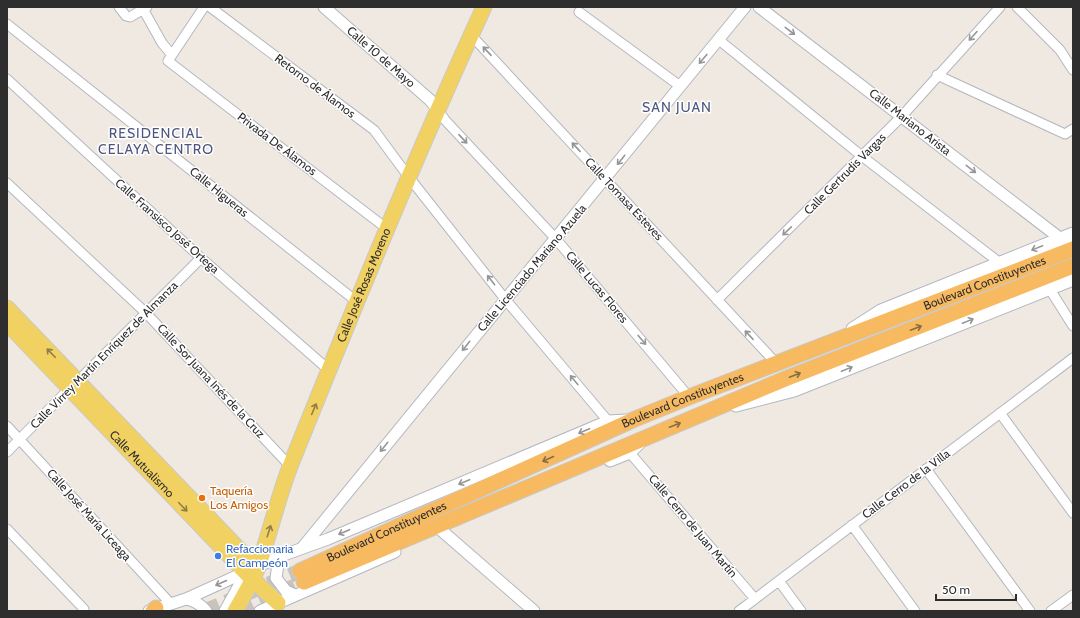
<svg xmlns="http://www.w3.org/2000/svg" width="1080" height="618" font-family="Cabin,sans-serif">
	<rect width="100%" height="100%" fill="#efe9e1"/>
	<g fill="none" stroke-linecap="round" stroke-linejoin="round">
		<!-- trunk-tunnel -->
		<path stroke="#c8c4bd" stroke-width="15" stroke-dasharray="15 8" stroke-linecap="butt" d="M205 611 300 571
			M239 611 304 582"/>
		<defs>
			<path id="minor" d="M119 7 126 16 130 17 147 7
				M204 7 168 61 386 228
				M210 7 374 130 408 176 505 299 608 421
				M1017 7 1060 50 1073 70
				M143 9 162 43 172 55
				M579 12 680 86
				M7 24 356 301
				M471 35 776 363
				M719 40 863 157 1000 263
				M937 75 1065 134 1073 129
				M7 79 201 258 330 371
				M437 109 445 120 556 239 689 397
				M7 183 146 313 290 466
				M1049 288 1073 326
				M717 300 902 116 1000 7
				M78 381 201 258
				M1000 413 1073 513
				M7 426 171 604
				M7 452 70 388
				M630 453 755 599
				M926 469 1030 611
				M852 525 915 611
				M7 529 84 609
				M779 581 801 611
				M739 611 1073 358
				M1051 611 1073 595"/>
			<path id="tertiary" d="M324 7 430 100 437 109
				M759 7 1061 239
				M610 461 630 453 641 442
				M442 531 534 611
				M302 548 745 7
				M281 556 278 564 276 578 286 591 295 595
				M186 599C195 601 201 604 206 611
				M149 611 186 599 281 556 328 539 608 421 627 420
				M225 611 246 573
				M260 611 395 552"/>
			<path id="secondary" d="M853 329 881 311 1073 234
				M736 405 794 390 1073 279"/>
			<g id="primary">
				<path d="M7 308 257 568"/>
				<path id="s1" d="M7 323 246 573 278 603"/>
				<path id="s2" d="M235 611C243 597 252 582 258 567 270 533 278 497 291 464 353 310 415 157 484 7"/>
			</g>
			<g id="trunk">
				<path id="s3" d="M300 571 635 419 689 397 1073 249"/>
				<path d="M304 582 785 379 1073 266"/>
				<path d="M153 611 156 608"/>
			</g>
		</defs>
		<!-- minor casing -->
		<use href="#minor" stroke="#b4b7c1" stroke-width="11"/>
		<!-- tertiary casing -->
		<use href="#tertiary" stroke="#b4b7c1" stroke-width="13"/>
		<!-- secondary casing -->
		<use href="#secondary" stroke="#b4b7c1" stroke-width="15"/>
		<!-- primary casing -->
		<use href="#primary" stroke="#c9c9c9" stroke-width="17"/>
		<!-- trunk casing -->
		<use href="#trunk" stroke="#c9c9c9" stroke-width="17"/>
		<!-- minor -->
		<use href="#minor" stroke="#fff" stroke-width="9"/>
		<!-- tertiary -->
		<use href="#tertiary" stroke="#fff" stroke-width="11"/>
		<!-- secondary -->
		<use href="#secondary" stroke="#fff" stroke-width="13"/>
		<!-- primary -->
		<use href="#primary" stroke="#f2d163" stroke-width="15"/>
		<!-- trunk -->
		<use href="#trunk" stroke="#f8ba60" stroke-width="15"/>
	</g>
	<!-- one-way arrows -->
	<defs><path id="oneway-shaft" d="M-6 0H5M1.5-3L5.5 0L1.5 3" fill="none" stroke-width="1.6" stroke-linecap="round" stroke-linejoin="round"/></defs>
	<g stroke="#969696">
		<use href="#oneway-shaft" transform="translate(790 31) rotate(37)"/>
		<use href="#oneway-shaft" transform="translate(973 36) rotate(132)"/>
		<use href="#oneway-shaft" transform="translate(487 51) rotate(-133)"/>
		<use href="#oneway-shaft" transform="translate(703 59) rotate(130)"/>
		<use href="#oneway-shaft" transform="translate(463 139) rotate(47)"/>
		<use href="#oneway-shaft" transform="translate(576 147) rotate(-133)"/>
		<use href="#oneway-shaft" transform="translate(621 160) rotate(129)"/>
		<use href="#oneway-shaft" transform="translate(971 169) rotate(38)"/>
		<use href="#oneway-shaft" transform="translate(787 231) rotate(136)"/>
		<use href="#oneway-shaft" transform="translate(1037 248) rotate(158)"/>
		<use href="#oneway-shaft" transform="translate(491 280) rotate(-128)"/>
		<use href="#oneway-shaft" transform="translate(968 321) rotate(-22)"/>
		<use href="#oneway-shaft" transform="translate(749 335) rotate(-133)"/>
		<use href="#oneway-shaft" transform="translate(642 340) rotate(50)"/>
		<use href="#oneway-shaft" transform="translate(466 346) rotate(129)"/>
		<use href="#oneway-shaft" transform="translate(847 369) rotate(-22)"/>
		<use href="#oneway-shaft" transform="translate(574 380) rotate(-130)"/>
		<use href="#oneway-shaft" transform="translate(584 431) rotate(157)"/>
		<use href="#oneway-shaft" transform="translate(384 447) rotate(129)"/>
		<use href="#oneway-shaft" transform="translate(464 482) rotate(157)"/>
		<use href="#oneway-shaft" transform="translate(344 532) rotate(157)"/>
		<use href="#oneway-shaft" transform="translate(221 583) rotate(156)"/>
	</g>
	<g stroke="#896d44">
		<use href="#oneway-shaft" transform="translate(916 328) rotate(-21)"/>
		<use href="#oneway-shaft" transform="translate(795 375) rotate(-21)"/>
		<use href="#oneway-shaft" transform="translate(675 425) rotate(-21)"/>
		<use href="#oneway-shaft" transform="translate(548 459) rotate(156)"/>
	</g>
	<g stroke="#908048">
		<use href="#oneway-shaft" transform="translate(51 353) rotate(-134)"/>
		<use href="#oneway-shaft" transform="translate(314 409) rotate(-67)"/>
		<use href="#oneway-shaft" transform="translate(183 507) rotate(46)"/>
		<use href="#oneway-shaft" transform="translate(269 531) rotate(-72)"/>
	</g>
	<!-- markers -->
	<circle fill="#e8710a" stroke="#fff" stroke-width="1.5" cx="202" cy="498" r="4"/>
	<circle fill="#3f7fe0" stroke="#fff" stroke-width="1.5" cx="218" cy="556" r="4"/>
	<g text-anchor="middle" stroke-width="3" stroke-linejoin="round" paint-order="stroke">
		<!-- street labels -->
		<g font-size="12" fill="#2e2e2e" stroke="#fff">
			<text transform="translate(381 57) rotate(41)" y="4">Calle 10 de Mayo</text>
			<text transform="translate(315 86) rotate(37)" y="4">Retorno de Álamos</text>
			<text transform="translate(910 122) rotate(38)" y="4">Calle Mariano Arista</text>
			<text transform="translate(277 144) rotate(37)" y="4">Privada De Álamos</text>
			<text transform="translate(845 174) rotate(-45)" y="4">Calle Gertrudis Vargas</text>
			<text transform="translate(219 192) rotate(39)" y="4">Calle Higueras</text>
			<text transform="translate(624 199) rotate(47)" y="4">Calle Tomasa Esteves</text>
			<text transform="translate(167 226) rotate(42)" y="4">Calle Fransisco José Ortega</text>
			<text transform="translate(532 268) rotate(-50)" y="4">Calle Licenciado Mariano Azuela</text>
			<text dy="4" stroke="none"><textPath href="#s3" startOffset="743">Boulevard Constituyentes</textPath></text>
			<text dy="4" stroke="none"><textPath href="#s2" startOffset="351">Calle José Rosas Moreno</textPath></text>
			<text transform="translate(597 287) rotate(50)" y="4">Calle Lucas Flores</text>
			<text transform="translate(104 355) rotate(-45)" y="4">Calle Virrey Martín Enríquez de Almanza</text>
			<text transform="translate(211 381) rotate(47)" y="4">Calle Sor Juana Inés de la Cruz</text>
			<text dy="4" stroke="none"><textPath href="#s3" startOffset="419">Boulevard Constituyentes</textPath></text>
			<text dy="4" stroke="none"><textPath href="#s1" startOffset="195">Calle Mutualismo</textPath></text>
			<text transform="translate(906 484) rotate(-37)" y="4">Calle Cerro de la Villa</text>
			<text transform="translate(89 515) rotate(48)" y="4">Calle José María Liceaga</text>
			<text transform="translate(693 526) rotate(50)" y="4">Calle Cerro de Juan Martín</text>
			<text dy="4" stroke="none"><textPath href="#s3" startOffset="95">Boulevard Constituyentes</textPath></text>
		</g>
		<!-- food labels -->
		<g font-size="12" fill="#c56008" stroke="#fff" text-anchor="start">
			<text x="210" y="495">Taquería<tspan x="210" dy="14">Los Amigos</tspan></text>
		</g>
		<!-- shop labels -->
		<g font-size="12" fill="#366cbe" stroke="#fff" text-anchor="start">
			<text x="226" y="553">Refaccionaria<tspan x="226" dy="14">El Campeón</tspan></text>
		</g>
		<!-- quarter labels -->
		<g font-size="14" letter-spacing="1" fill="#4d5680" stroke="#fff">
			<text x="677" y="112">SAN JUAN</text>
			<text x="156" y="138">RESIDENCIAL<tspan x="156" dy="16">CELAYA CENTRO</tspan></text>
		</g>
	</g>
	<!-- border -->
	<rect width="1080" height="618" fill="none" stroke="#2e2e2e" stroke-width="16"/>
	<!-- scale -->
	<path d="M936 594v6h80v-6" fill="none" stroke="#2e2e2e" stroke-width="2"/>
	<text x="942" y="594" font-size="12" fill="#2e2e2e" stroke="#ffffff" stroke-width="3" paint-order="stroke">50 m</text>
</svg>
